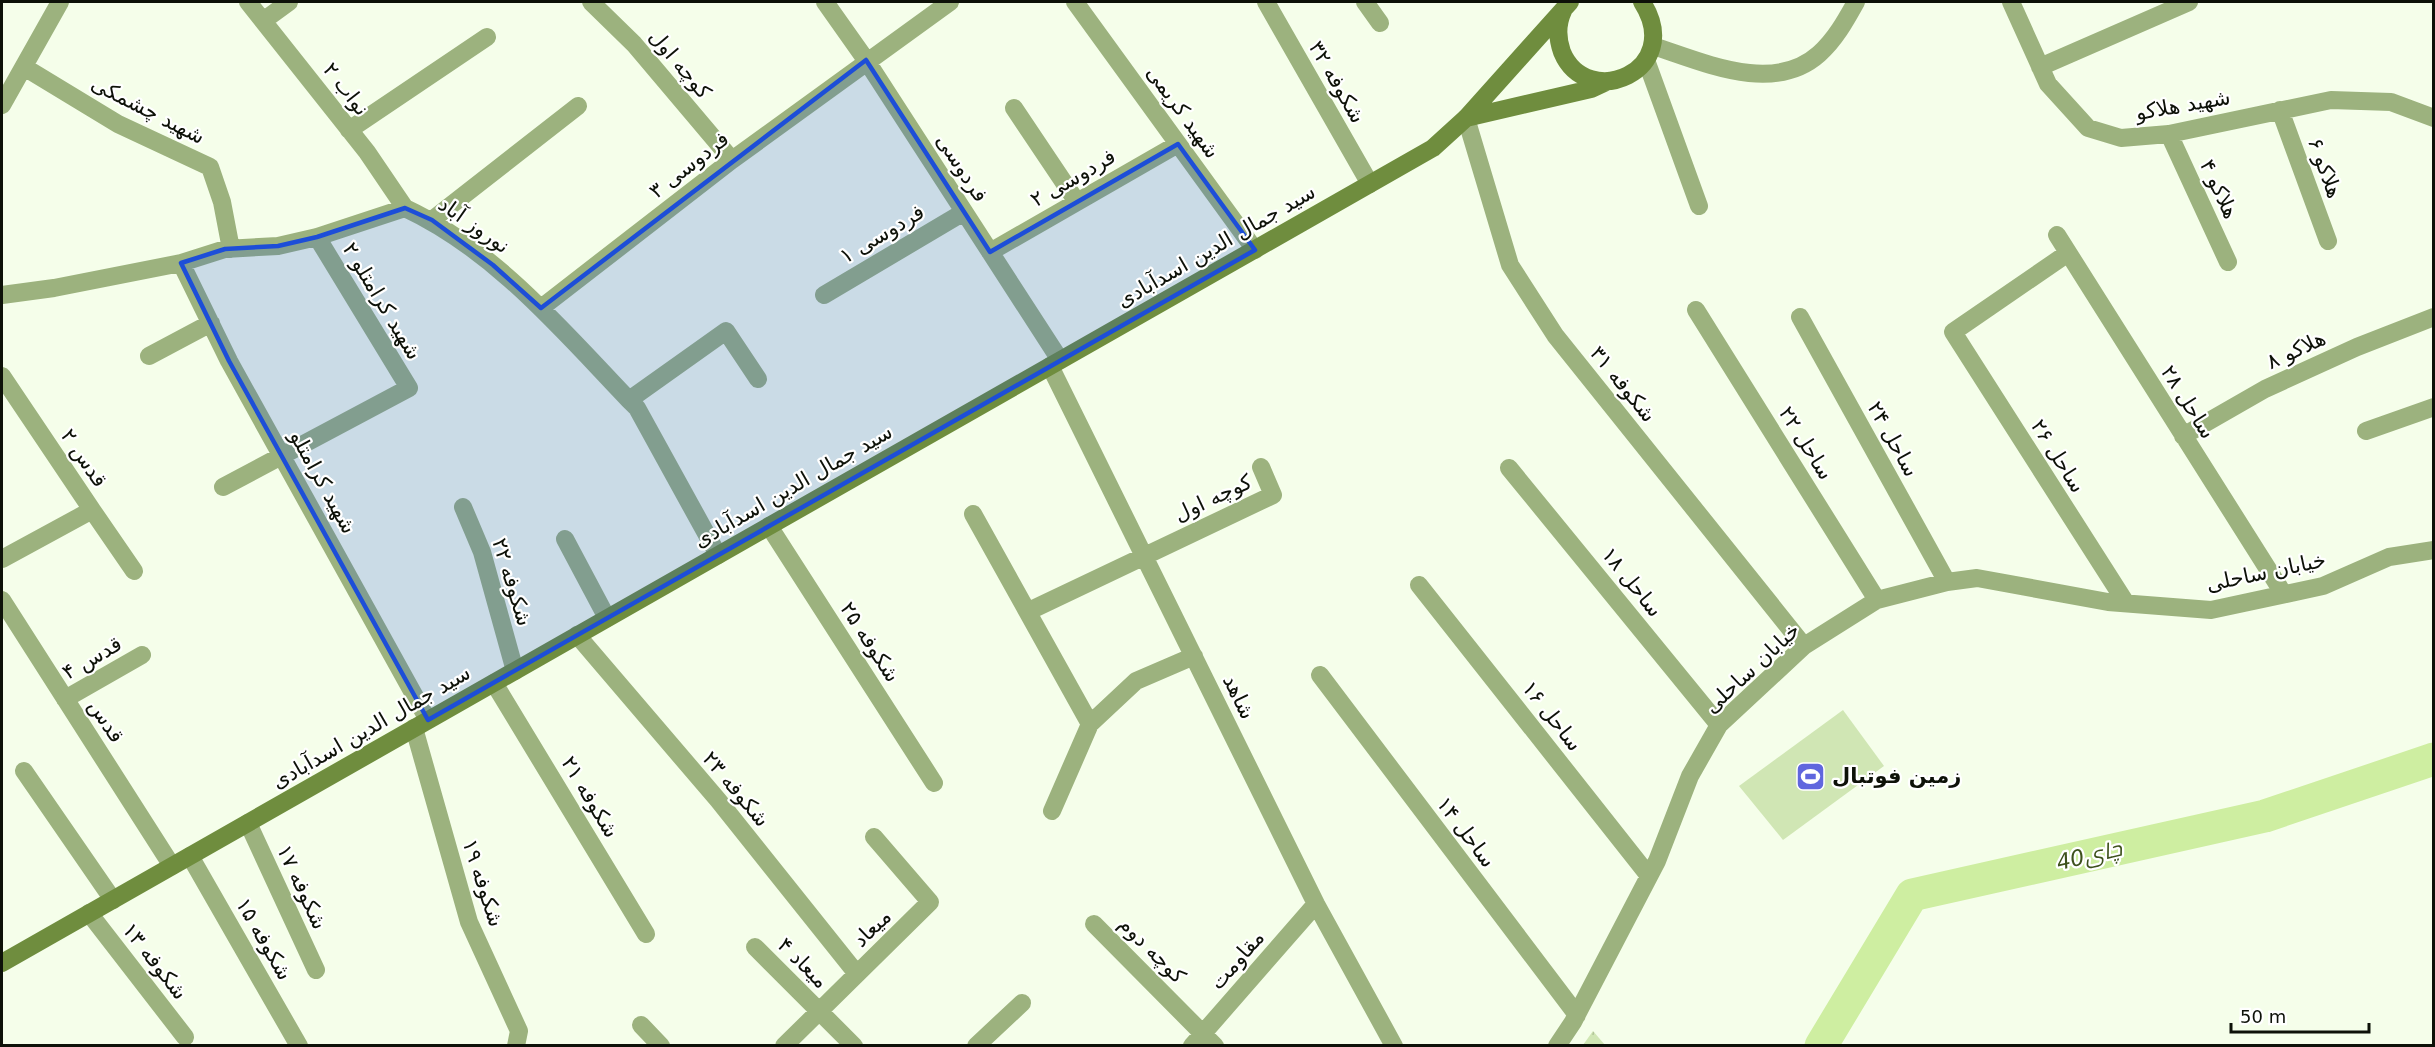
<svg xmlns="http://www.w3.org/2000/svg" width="2435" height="1047" font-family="'DejaVu Sans',Cairo,sans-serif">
	<defs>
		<pattern id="park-crowns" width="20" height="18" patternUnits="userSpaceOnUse" patternTransform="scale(1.5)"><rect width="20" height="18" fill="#d0e6b4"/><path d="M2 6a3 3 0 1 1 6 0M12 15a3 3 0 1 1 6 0" fill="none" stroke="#b1c499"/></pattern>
	</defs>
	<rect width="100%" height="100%" fill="#f5feea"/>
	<!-- park -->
	<path fill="url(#park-crowns)" d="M1593 1031 1605 1045H1583Z"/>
	<!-- pitch -->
	<path fill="#d0e6b4" d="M1843 710 1884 766 1783 840 1739 786Z"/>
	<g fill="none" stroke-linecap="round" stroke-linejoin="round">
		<!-- river -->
		<path stroke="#ceeea1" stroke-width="33" d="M1821 1046 1912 895 2265 816 2434 759"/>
		<!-- minor -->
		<path stroke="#9cb27e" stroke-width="18" d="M248 2 367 152 405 208
			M591 2 634 44 732 160
			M825 2 866 60 1060 360
			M1075 2 1255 250
			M1266 2 1370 184
			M1365 2 1380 23
			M2011 2 2048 84 2088 128 2121 138 2169 134 2331 100 2391 102 2434 118
			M263 21 289 2
			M1653 46C1703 62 1773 95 1819 54 1835 40 1846 20 1856 2
			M1646 60 1699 206
			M24 67 118 124 210 167 222 202 231 249
			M2040 67 2189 2
			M2 105 60 2
			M1014 108 1077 202
			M2280 110 2328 241
			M1466 118 1510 265 1555 335 1804 646
			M349 130 487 37
			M2169 134 2228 262
			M432 220 578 106
			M2057 235 2283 593
			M990 252 1178 144
			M2068 253 1953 332 2126 603
			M181 263 229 361 428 720
			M2 295 54 288 181 263 225 249 278 246 317 237 405 208C495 250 562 330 629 400L637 408 718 555
			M824 295 964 212
			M541 308 732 160 950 2
			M1696 310 1877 600
			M1800 317 1947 582
			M149 356 211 323
			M1050 366 1316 904 1394 1046
			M2 376 92 510 2 559
			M629 400 726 331 758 379
			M2366 431 2434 407
			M2183 436 2265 389 2357 347 2434 317
			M1509 468 1719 725
			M223 487 409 388 317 237
			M463 507 482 552 515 671
			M92 510 134 571
			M973 514 1090 724
			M769 526 934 783
			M565 539 607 618
			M1419 585 1649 876
			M2 600 172 866
			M1029 611 1273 495 1261 467
			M577 635 718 800 857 974
			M1320 675 1577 1015
			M494 683 646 934
			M65 699 142 655
			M414 728 469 922 519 1031 516 1046
			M24 771 113 900
			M1052 811 1090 724 1136 681 1194 656
			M248 823 316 970
			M190 856 299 1046
			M89 913 185 1037
			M1094 924 1215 1046
			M755 947 854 1046
			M641 1025 661 1046
			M784 1046 930 902 874 837
			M976 1046 1022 1003
			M1192 1046 1316 904
			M1557 1046 1573 1022 1657 861 1690 776 1719 725 1804 646 1877 600 1947 582 1977 578 2108 602 2211 610 2323 586 2389 557 2434 550"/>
		<!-- secondary -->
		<path stroke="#6f8d3e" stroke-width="18" d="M1563 11C1557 24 1557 38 1562 52 1587 112 1686 71 1642 2
			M1466 118 1591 89 1606 82
			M2 963 1433 148 1466 118 1570 2"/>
	</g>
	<!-- marked area -->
	<path fill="#1d4ed8" fill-opacity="0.2" stroke="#1d4ed8" stroke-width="4.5" stroke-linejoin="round" d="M866 60 990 252 1178 144 1255 250 428 720 229 361 181 263 225 249 278 246 317 237 405 208 432 220 493 265 541 308Z"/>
	<!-- icons -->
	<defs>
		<symbol id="stadium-square" viewBox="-11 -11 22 22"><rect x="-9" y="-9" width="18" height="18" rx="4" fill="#6066de" stroke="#fff"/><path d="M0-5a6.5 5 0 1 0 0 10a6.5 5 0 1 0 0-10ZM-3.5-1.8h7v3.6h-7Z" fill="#fff"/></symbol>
	</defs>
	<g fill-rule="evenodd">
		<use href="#stadium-square" x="1794" y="760" width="33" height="33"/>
	</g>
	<g text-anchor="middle" stroke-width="4.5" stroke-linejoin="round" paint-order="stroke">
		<!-- street labels -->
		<g font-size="21" fill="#0d1108" stroke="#fff">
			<text transform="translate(680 64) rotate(50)" y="7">کوچه اول</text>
			<text transform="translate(1337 82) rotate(60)" y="7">شکوفه ۳۲</text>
			<text transform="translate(346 89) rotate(52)" y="7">نواب ۲</text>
			<text transform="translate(2183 105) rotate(-10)" y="7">شهید هلاکو</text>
			<text transform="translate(148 110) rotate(27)" y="7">شهید چشمکی</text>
			<text transform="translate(1183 112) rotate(54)" y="7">شهید کریمی</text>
			<text transform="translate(689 165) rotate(-38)" y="7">فردوسی ۳</text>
			<text transform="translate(962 168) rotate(57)" y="7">فردوسی</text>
			<text transform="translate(2325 168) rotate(70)" y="7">هلاکو ۶</text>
			<text transform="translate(1073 178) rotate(-30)" y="7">فردوسی ۲</text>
			<text transform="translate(2219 189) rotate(65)" y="7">هلاکو ۴</text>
			<text transform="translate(474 225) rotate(35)" y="7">نوروز آباد</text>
			<text transform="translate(882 234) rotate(-31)" y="7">فردوسی ۱</text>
			<text transform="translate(1216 246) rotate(-30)" y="7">سید جمال الدین اسدآبادی</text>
			<text transform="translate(382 301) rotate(59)" y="7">شهید کرامتلو ۲</text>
			<text transform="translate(2296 350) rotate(-25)" y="7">هلاکو ۸</text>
			<text transform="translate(1623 384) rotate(51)" y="7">شکوفه ۳۱</text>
			<text transform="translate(2188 402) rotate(58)" y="7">ساحل ۲۸</text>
			<text transform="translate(1893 439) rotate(61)" y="7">ساحل ۲۴</text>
			<text transform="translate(1806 443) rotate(58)" y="7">ساحل ۲۲</text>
			<text transform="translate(2058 456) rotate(58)" y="7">ساحل ۲۶</text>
			<text transform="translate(84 458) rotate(56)" y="7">قدس ۲</text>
			<text transform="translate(323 482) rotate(61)" y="7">شهید کرامتلو</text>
			<text transform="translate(793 486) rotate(-30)" y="7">سید جمال الدین اسدآبادی</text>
			<text transform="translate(1213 498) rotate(-25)" y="7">کوچه اول</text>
			<text transform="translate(2266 572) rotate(-12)" y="7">خیابان ساحلی</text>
			<text transform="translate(512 582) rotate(73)" y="7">شکوفه ۲۲</text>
			<text transform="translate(1632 582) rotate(51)" y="7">ساحل ۱۸</text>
			<text transform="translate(870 642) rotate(57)" y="7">شکوفه ۲۵</text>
			<text transform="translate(92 658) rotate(-30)" y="7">قدس ۴</text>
			<text transform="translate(1752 668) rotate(-43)" y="7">خیابان ساحلی</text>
			<text transform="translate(1239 697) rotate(64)" y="7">شاهد</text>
			<text transform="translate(1552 716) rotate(52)" y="7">ساحل ۱۶</text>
			<text transform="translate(106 721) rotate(57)" y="7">قدس</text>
			<text transform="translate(371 727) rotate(-30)" y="7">سید جمال الدین اسدآبادی</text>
			<text transform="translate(736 789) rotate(50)" y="7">شکوفه ۲۳</text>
			<text transform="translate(590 797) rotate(59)" y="7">شکوفه ۲۱</text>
			<text transform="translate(1466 832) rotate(53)" y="7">ساحل ۱۴</text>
			<text transform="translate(483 883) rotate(72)" y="7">شکوفه ۱۹</text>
			<text transform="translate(302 887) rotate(65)" y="7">شکوفه ۱۷</text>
			<text transform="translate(872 928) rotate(-44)" y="7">میعاد</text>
			<text transform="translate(264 939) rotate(60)" y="7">شکوفه ۱۵</text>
			<text transform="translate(1152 950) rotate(45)" y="7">کوچه دوم</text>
			<text transform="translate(1237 960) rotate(-49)" y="7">مقاومت</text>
			<text transform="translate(155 961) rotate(52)" y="7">شکوفه ۱۳</text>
			<text transform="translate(803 963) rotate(45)" y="7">میعاد ۴</text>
		</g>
		<!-- poi labels -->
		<g font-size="21" font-weight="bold" fill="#0d1108" stroke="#fff" text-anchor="start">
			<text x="1832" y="783">زمین فوتبال</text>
		</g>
		<!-- water labels -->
		<g font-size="22" font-style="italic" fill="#3d511c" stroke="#fff">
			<text transform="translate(2089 855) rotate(-13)" y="8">40چای</text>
		</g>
	</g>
	<!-- border -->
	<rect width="2435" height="1047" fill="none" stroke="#0d1108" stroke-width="6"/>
	<!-- scale -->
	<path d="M2231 1023v9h138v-9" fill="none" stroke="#0d1108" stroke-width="3"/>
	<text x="2240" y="1023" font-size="18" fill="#0d1108" stroke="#ffffff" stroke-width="4.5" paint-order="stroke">50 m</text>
</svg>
